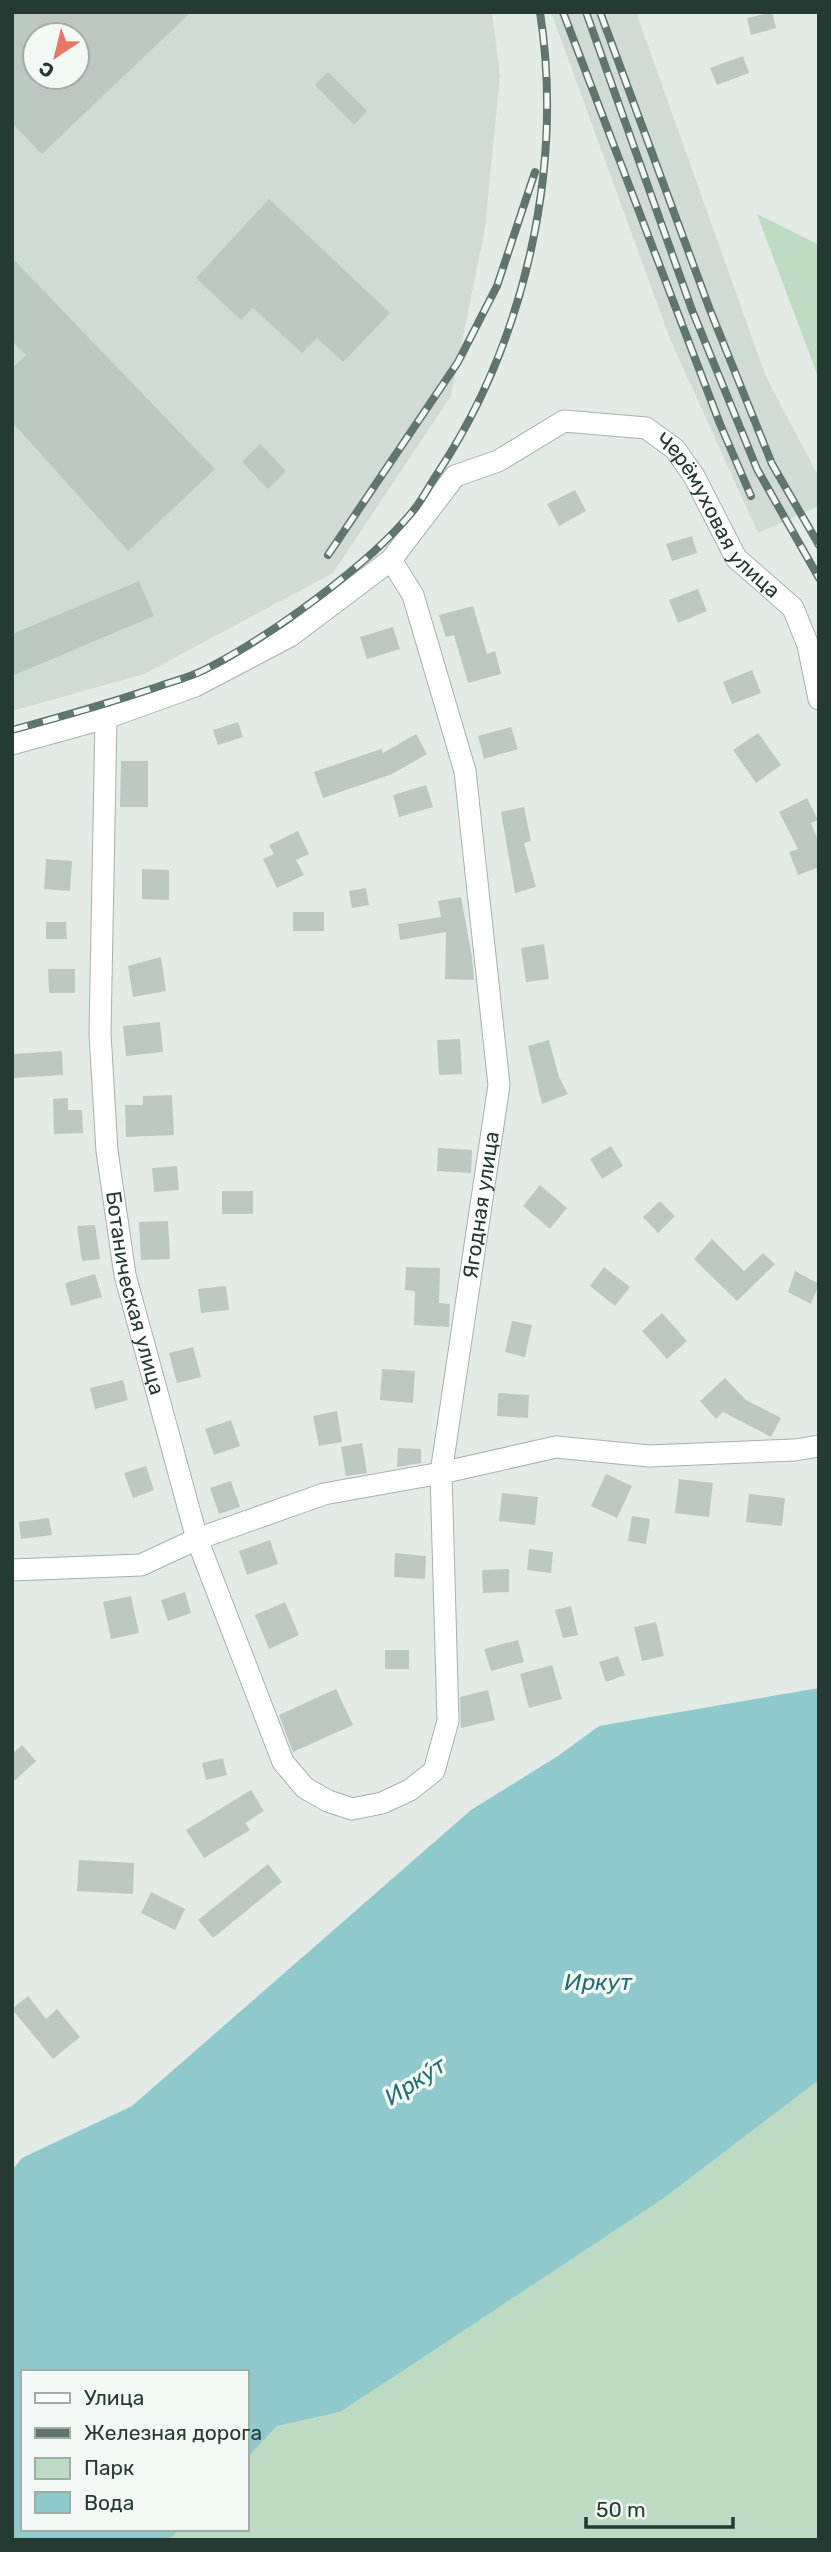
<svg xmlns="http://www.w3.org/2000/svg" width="831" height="2552" font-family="Rubik,sans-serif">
	<rect width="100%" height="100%" fill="#e2ebe6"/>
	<!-- built -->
	<path fill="#d1dbd5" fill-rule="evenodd" d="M12 12H492L500 76 485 228 451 396 333 573 144 674 12 711ZM35 35H77V77H35Z
		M551 12H636L766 377 819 477V506L758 533 670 339Z"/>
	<!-- green -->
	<path fill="#bddac2" d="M757 214 819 245V379Z
		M819 2080V2540H169L179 2529H247V2458L277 2426 340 2412 418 2361 664 2198Z"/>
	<!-- water -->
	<path fill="#8fc9cb" d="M819 1688V2080L664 2198 418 2361 340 2412 277 2426 247 2458V2372H23V2529H179L169 2540H12V2170L22 2158 132 2106 471 1810 558 1756 599 1726Z"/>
	<!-- building -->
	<path fill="#bbc8c2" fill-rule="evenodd" d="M12 12H191L42 154 12 123ZM35 35H77V77H35Z
		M772 12 776 28 751 35 747 18Z
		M743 56 749 73 717 85 710 68Z
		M328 72 367 111 354 125 315 85Z
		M269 199 390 313 343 362 317 338 302 353 253 308 241 320 196 278Z
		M12 258 215 469 128 551 12 422V368L26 355 12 341Z
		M260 444 286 471 268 489 242 462Z
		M575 490 586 511 559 526 547 504Z
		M692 536 697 553 672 561 666 544Z
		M139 581 154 616 12 676V634Z
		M698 589 707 611 678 623 669 600Z
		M473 606 487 654 495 651 501 674 468 683 454 635 446 637 439 615Z
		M393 627 400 649 367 659 360 637Z
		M752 670 761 693 732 704 723 682Z
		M238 722 243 737 218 745 213 730Z
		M511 727 518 749 484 759 478 736Z
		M758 733 781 765 756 783 733 750Z
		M416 734 427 754 392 774 323 798 314 772 381 749 383 753Z
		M121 761H148V807H120Z
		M426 785 433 807 399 817 393 795Z
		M807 798 818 820 811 823 819 843V867L798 875 789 852 798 849 779 812Z
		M524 807 531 841 524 843 536 887 515 893 501 812Z
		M298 831 309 854 296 860 304 875 277 888 263 859 274 854 269 845Z
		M46 859 72 861 70 891 44 889Z
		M142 869 169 870V900L142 899Z
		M366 888 369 905 352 908 349 891Z
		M461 897 472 957 474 980 445 979 446 932 400 940 398 924 441 917 438 901Z
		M293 912H324V931H293Z
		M46 922H66L67 939H46Z
		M544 944 549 979 526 982 521 948Z
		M161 957 166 991 133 997 128 966Z
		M48 969H75V993H49Z
		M160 1022 163 1052 126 1056 123 1026Z
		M460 1039 462 1074 439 1075 437 1040Z
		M549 1040 559 1077 568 1094 542 1104 528 1046Z
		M62 1051 63 1075 12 1078V1054Z
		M172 1095 174 1135 126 1137 125 1105H143V1096Z
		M68 1098V1110H82L83 1133 54 1134 53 1099Z
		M611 1146 623 1166 602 1179 590 1159Z
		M438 1148 472 1150 471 1173 437 1171Z
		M177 1166 179 1190 154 1192 152 1168Z
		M540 1185 567 1208 550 1229 523 1206Z
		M222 1191H253V1214H222Z
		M660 1201 675 1216 658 1233 643 1217Z
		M168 1221 170 1259 141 1260 139 1222Z
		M95 1225 100 1259 82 1261 77 1226Z
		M712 1239 744 1271 763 1253 775 1264 737 1301 694 1259Z
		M406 1267 440 1268 439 1303 450 1304 449 1327 414 1325 415 1291 405 1290Z
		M604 1267 630 1287 615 1306 590 1286Z
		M795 1271 819 1284 811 1304 788 1292Z
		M95 1274 102 1297 71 1306 65 1283Z
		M226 1286 229 1310 201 1313 198 1289Z
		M662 1313 687 1341 667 1359 642 1331Z
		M512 1321 532 1325 525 1357 505 1352Z
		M193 1347 201 1377 177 1383 169 1353Z
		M382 1369 415 1371 413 1403 380 1400Z
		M725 1378 746 1400 781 1418 771 1437 723 1412 716 1419 700 1401Z
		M123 1380 128 1400 95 1409 90 1388Z
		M498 1393 529 1395 528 1418 497 1416Z
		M337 1411 342 1442 319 1446 313 1416Z
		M231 1420 240 1446 214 1455 205 1429Z
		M362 1443 367 1473 346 1476 341 1447Z
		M398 1448 421 1449V1463L397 1467Z
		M146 1466 154 1490 133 1498 124 1473Z
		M606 1474 632 1486 617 1518 591 1506Z
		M679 1479 713 1483 709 1517 675 1513Z
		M231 1481 240 1507 219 1514 210 1488Z
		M502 1493 538 1497 535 1525 499 1521Z
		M749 1494 785 1498 782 1526 746 1522Z
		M632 1516 650 1519 646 1544 628 1541Z
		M49 1518 52 1535 21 1539 19 1522Z
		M270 1540 278 1564 247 1575 239 1551Z
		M529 1549 553 1552 551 1573 527 1570Z
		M395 1553 426 1556 425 1579 394 1577Z
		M509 1569V1592L483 1593 482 1570Z
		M185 1592 191 1613 168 1621 161 1600Z
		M131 1596 139 1633 111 1639 103 1602Z
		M285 1602 299 1635 269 1649 255 1615Z
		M571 1606 578 1635 563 1638 555 1610Z
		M656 1622 664 1656 642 1661 634 1627Z
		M518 1640 524 1662 491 1671 484 1649Z
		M385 1650H409V1669H385Z
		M618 1656 625 1675 606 1682 599 1662Z
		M552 1665 562 1699 529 1708 520 1674Z
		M336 1689 353 1725 293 1752 279 1715Z
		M488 1690 495 1720 461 1728 460 1697Z
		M22 1745 36 1761 12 1783V1754Z
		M223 1758 227 1775 206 1780 202 1763Z
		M251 1790 264 1811 245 1823 250 1830 204 1858 186 1830Z
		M79 1860 134 1863 133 1894 77 1891Z
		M268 1864 282 1882 213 1938 198 1920Z
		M151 1892 185 1909 175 1930 141 1913Z
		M28 1996 46 2019 57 2009 80 2037 53 2059 12 2009Z"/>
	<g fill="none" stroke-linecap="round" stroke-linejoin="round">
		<defs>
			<g id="minor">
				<path id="s1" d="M106 718 100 1034 107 1151 125 1275 197 1539 283 1762 305 1788 328 1801 352 1809 382 1803 410 1790 434 1771 448 1721 441 1473 499 1085 465 771 413 595 391 560"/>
				<path id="s2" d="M12 744 106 718 195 686 290 636 391 560 455 476 498 461 564 421 646 428 675 449 694 476 736 558 793 608 808 645 819 699"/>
				<path d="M12 1570 141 1565 197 1539 324 1494 441 1473 556 1447 649 1456 795 1450 819 1446"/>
			</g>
		</defs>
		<!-- minor casing -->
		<use href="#minor" stroke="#a5b2ac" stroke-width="23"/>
		<!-- minor -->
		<use href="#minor" stroke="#fff" stroke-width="21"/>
		<defs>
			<path id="rail" d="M563 12 720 424 751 496
				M586 12 692 310 757 469 819 578
				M600 12 710 310 772 464 819 545
				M328 555 458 362 497 286 535 172
				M12 730C60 717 107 704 154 688 170 682 188 678 204 670 268 638 368 566 413 511 423 499 430 484 439 471 525 340 564 168 540 12"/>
		</defs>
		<!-- rail casing -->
		<use href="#rail" stroke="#5e766d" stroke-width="8"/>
		<!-- rail -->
		<use href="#rail" stroke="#f2f8f4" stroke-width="5" stroke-dasharray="16" stroke-linecap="butt"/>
	</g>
	<g text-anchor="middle" stroke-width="7" stroke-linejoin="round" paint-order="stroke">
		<!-- street labels -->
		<g font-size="21" fill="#243a32" stroke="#f2f8f4">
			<text dy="7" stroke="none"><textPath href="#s2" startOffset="852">Черёмуховая улица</textPath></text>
			<text dy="7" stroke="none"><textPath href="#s1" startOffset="1820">Ягодная улица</textPath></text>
			<text dy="7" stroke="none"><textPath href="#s1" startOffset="578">Ботаническая улица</textPath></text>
		</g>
		<!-- water labels -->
		<g font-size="23" font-style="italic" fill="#236d71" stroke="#f2f8f4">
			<text x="598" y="1990">Иркут</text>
			<text transform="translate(415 2081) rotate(-33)" y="8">Ирку́т</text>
		</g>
	</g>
	<!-- border -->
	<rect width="831" height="2552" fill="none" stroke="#243a32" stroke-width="28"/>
	<!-- legend -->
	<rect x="21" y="2370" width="228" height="161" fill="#f2f8f4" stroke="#a0aca6" stroke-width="2"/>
	<rect x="35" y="2393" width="35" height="10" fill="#ffffff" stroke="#a0aca6" stroke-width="2"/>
	<text x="84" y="2405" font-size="21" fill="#243a32">Улица</text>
	<rect x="35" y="2428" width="35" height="10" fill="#5e766d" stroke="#a0aca6" stroke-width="2"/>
	<text x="84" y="2440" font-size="21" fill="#243a32">Железная дорога</text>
	<rect x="35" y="2458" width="35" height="21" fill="#bddac2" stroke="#a0aca6" stroke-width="2"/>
	<text x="84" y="2475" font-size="21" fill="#243a32">Парк</text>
	<rect x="35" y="2492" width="35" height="21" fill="#8fc9cb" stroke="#a0aca6" stroke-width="2"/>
	<text x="84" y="2510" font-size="21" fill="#243a32">Вода</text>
	<!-- north arrow -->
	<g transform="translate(56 56) rotate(215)"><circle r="33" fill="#f2f8f4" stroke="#a0aca6" stroke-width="2"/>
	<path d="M0-5L12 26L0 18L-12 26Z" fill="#e57766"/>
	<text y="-10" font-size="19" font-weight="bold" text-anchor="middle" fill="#243a32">С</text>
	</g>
	<!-- scale -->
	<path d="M586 2517v10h147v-10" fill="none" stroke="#243a32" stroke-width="3.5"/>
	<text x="596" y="2517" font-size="21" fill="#243a32" stroke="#f2f8f4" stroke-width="5" paint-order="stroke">50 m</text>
</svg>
